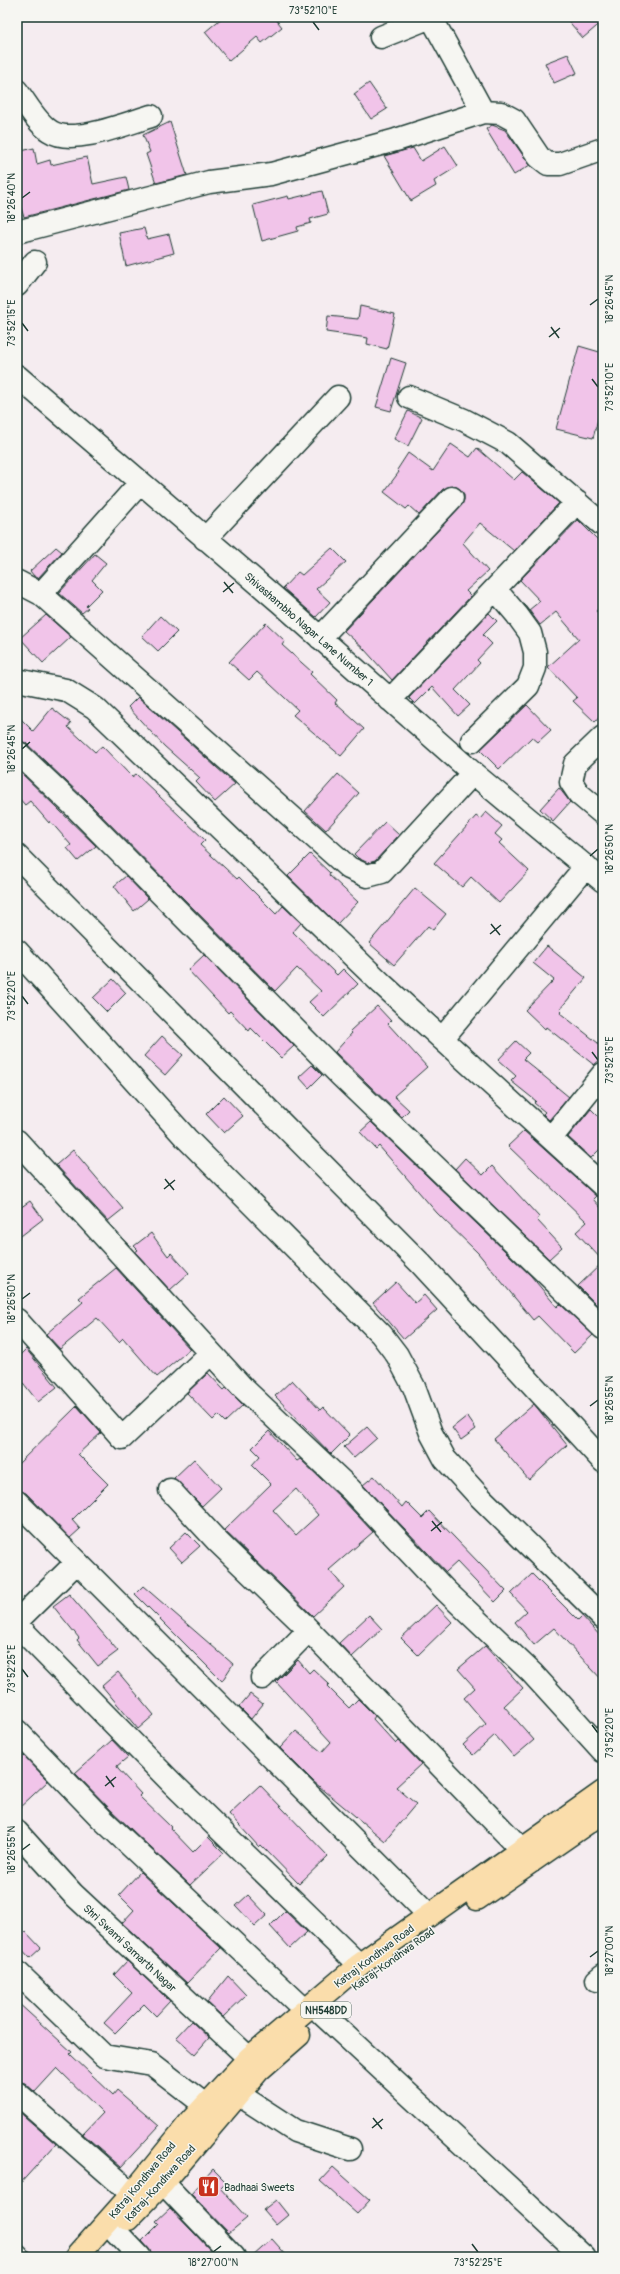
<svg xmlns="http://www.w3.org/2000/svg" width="620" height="2274" font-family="Pangolin,sans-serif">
	<rect width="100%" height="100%" fill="#f5ecf0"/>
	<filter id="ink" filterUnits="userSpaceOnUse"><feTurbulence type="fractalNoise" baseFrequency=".025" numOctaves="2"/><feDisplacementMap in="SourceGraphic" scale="8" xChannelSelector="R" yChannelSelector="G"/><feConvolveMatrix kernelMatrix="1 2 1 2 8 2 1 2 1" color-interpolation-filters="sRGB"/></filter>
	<g filter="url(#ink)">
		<!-- building -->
		<path fill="#f1c4e9" stroke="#1f3d34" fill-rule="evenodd" d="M223 17H274L282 27 262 43 257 37 229 61 205 32Z
			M565 17H603V21L583 38Z
			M568 54 577 73 554 83 545 63Z
			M369 83 387 109 371 119 354 94Z
			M170 122 187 175 156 183 146 154 150 152 143 135Z
			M492 125 505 130 530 165 514 175 486 129Z
			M445 146 458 166 434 181 436 186 411 201 384 156 413 148 421 161Z
			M34 148 37 164 50 160 51 165 87 157 93 184 126 177 129 190 24 217 17 196V152Z
			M322 191 328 214 310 219 311 223 297 227 298 231 262 241 253 205 288 196 289 199Z
			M144 228 147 239 169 234 174 253 126 266 119 233Z
			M360 306 395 314 387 349 367 344 368 338 326 332 328 316 358 319Z
			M579 346 603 353V400L593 438 556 429Z
			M391 358 406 363 391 411 376 407Z
			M408 411 422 418 408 446 394 439Z
			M451 444 470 457 477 448 514 480 522 472 559 503 514 551 480 523 463 543 488 571 466 591 471 596 392 680 364 649 344 631 461 506 464 500V494L460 489 454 486 443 489 419 515 409 506 406 509 384 492 399 472 397 470 408 453 433 471Z
			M578 520 603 545V604L596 611 603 618V713L595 722 573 701 577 698 548 667 579 639 556 612 540 625 529 610 540 601 520 580Z
			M56 547 62 552 38 578 34 576 30 571Z
			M332 548 346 562 316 589 330 602 316 617 283 588 298 572 302 575Z
			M95 554 106 563 92 580 102 590 86 606 88 608 82 613 59 593Z
			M489 613 497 621 483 635 492 644 477 660 480 663 455 690 470 705 458 716 432 687 415 704 409 698Z
			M46 615 71 637 43 663 20 638Z
			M160 616 177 632 158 651 142 636Z
			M266 623 285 641 282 645 312 672 310 674 337 700 335 703 364 729 341 756 293 715 298 710 257 672 249 680 229 662Z
			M138 697 235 784 215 802 196 782 200 778 164 746 128 707Z
			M527 705 551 730 538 742 532 737 499 769 480 750Z
			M52 708 71 723 68 727 95 752 102 746 132 777 136 774 205 840 200 845 237 879 239 877 276 914 283 906 301 923 293 932 337 975 343 969 358 984 324 1017 309 1002 321 991 297 968 275 991 86 800 26 743 17 740V715L33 731Z
			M17 769 96 846 78 861 67 848 71 845 50 821 49 823 30 801 25 805 17 796Z
			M338 774 359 793 326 830 305 811Z
			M559 788 570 802 553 821 540 809Z
			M486 812 502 826 495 834 502 840 499 843 529 871 499 903 471 877 462 887 434 863 476 816 480 819Z
			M385 822 399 835 375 861 368 863 358 858 354 854Z
			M310 854 330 873 329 875 358 902 337 924 288 876Z
			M126 876 148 899 134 911 114 886Z
			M415 888 446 914 433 930 428 926 394 965 369 943Z
			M547 946 586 978 560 1009 562 1011 560 1013 603 1047V1057L594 1065 546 1027 545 1029 525 1010 554 980 533 963Z
			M204 955 294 1046 281 1058 251 1028 249 1031 230 1011 228 1013 188 970Z
			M113 979 126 993 107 1012 93 998Z
			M377 1006 391 1021 388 1024 427 1067 394 1096 409 1110 402 1117 335 1052 352 1033 350 1031Z
			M162 1036 183 1055 165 1075 144 1056Z
			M516 1041 529 1053 523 1059 569 1097 549 1120 543 1114 545 1112 534 1103 536 1101 511 1081 516 1076 498 1060Z
			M312 1065 322 1075 309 1088 299 1077Z
			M224 1096 243 1116 224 1133 206 1114Z
			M591 1109 603 1121V1146L591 1158 568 1137Z
			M371 1122 531 1276 557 1307 560 1304 593 1335 574 1353 538 1316 533 1320 478 1253 437 1213 379 1146 376 1149 360 1132Z
			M524 1131 596 1196 593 1199 601 1208 603 1206V1261L576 1232 587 1222 508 1146Z
			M73 1150 123 1209 108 1221 56 1165Z
			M465 1158 483 1175 492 1166 539 1217 537 1220 562 1247 549 1259 455 1169Z
			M30 1201 43 1219 17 1239V1210Z
			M151 1233 168 1256 171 1253 189 1273 170 1290 135 1252 138 1250 134 1246Z
			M603 1262V1311L578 1286Z
			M116 1268 190 1349 157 1377 123 1338 119 1342 97 1318 60 1349 46 1334 83 1302 79 1298Z
			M396 1282 415 1303 424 1295 437 1310 404 1339 373 1303Z
			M26 1349 57 1387 38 1402 17 1375V1358Z
			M208 1373 224 1390 226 1388 243 1405 225 1422 218 1415 213 1420 187 1393Z
			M292 1380 320 1410 323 1407 350 1435 331 1454 275 1396Z
			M534 1404 567 1445 529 1480 494 1439Z
			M77 1406 101 1433 78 1454 108 1484 72 1520 80 1529 70 1538 26 1493 17 1490V1465Z
			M467 1416 476 1429 461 1440 452 1428Z
			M367 1427 377 1438 354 1458 344 1447Z
			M269 1431 297 1461 300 1459 341 1498 373 1532 329 1570 344 1587 313 1616 224 1530 271 1484 252 1465 260 1456 252 1448ZM296 1489 318 1515 296 1535 273 1510Z
			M194 1459 221 1488 202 1506 174 1478Z
			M374 1476 402 1507 406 1502 422 1518 429 1511 506 1591 495 1602 457 1562 446 1572 363 1485Z
			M17 1520 23 1526 17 1531Z
			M186 1532 200 1546 182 1562 169 1548Z
			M532 1574 578 1620 582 1616 603 1639V1681L554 1628 534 1645 515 1622 527 1611 511 1594Z
			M143 1586 233 1664 222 1681 135 1594Z
			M69 1594 118 1651 98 1666 77 1640 79 1638 53 1606Z
			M436 1605 452 1622 418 1655 401 1638Z
			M369 1615 382 1629 352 1657 339 1643Z
			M485 1646 523 1688 504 1706 534 1740 514 1757 495 1735 473 1755 463 1745 486 1724 464 1698 475 1688 458 1669Z
			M298 1660 309 1673 313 1669 329 1684 327 1686 349 1708 358 1699 375 1716 373 1719 396 1744 399 1741 421 1764 396 1787 416 1804 385 1841 314 1782 280 1748 296 1731 322 1752 331 1742 276 1682Z
			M118 1672 154 1715 138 1729 102 1686Z
			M250 1694 263 1704 251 1719 239 1707Z
			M112 1740 128 1757 117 1766 118 1769 141 1794 139 1796 171 1827 170 1828 193 1852 208 1837 224 1853 190 1885 111 1810 75 1773Z
			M24 1756 48 1781 17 1810V1763Z
			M260 1785 328 1856 299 1884 261 1845 259 1847 229 1814Z
			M140 1872 221 1948 187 1983 122 1923 134 1910 119 1895Z
			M248 1895 267 1915 255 1926 236 1906Z
			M285 1911 307 1932 290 1948 270 1926Z
			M25 1931 41 1948 30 1958 17 1944V1938Z
			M127 1961 170 2001 156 2016 144 2004 115 2033 104 2023 132 1993 114 1975Z
			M228 1976 246 1995 223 2017 207 2002Z
			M17 2002 72 2052 70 2054 113 2095 117 2090 159 2126 121 2167 83 2134 103 2113 57 2068 35 2092 25 2083 17 2081Z
			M191 2021 209 2038 195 2054 176 2037Z
			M17 2110 56 2144 17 2187Z
			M333 2167 370 2200 357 2214 320 2181Z
			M213 2169 226 2182 220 2188 247 2218 229 2233 191 2194Z
			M276 2200 288 2215 276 2225 263 2210Z
			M170 2208 217 2257H152L149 2249 142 2241 159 2224 156 2221Z
			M272 2239 288 2257H252Z"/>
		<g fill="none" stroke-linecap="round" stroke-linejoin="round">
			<defs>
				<path id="minor" d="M431 17 483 112
					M381 37 431 17
					M17 91C27 104 36 122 50 131 72 146 128 123 151 116
					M17 232 209 182 271 174 396 140 483 112 501 113 514 120 539 157 548 164H560L603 149
					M17 285 35 262
					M17 376 281 603 473 773 603 881
					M409 397 464 420 508 443 603 525
					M205 539 338 397
					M18 582 41 594 349 868 367 876 382 872 473 773
					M41 594 140 483
					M320 638 452 498
					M17 680 66 690 95 708 382 984 603 1186
					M390 700 577 502
					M603 737 575 764 571 782 579 794 603 814
					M472 741 528 686 535 668V652L530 633 517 615 495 589
					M17 752 77 809 340 1075 603 1328
					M17 856 421 1264 603 1461
					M17 951 186 1138 381 1334 397 1355 414 1387 431 1433 445 1459 477 1494 603 1618
					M442 1039 586 866
					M551 1138 603 1074
					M17 1141 243 1388 350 1489 445 1590 532 1673 603 1751
					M17 1320 122 1438 211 1353
					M170 1490 218 1542 301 1622 521 1849
					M17 1502 429 1915
					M17 1621 77 1562
					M17 1625 172 1783 359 1965
					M262 1678 309 1630
					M17 1731 102 1819 305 2010
					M17 1832 73 1894 249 2058
					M17 1972 104 2056 152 2064 205 2105
					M597 1980 603 1975
					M322 2014 584 2257
					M17 2093 132 2194
					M238 2094 295 2131 350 2149
					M151 2170 234 2257
					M116 2232 140 2257
					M17 2256 18 2257"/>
				<path id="highway" d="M477 1899 603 1812
					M128 2219 164 2182 259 2070 299 2035
					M76 2257 132 2194 191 2121 249 2058 359 1965 603 1792"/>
			</defs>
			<!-- minor casing -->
			<use href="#minor" stroke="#1f3d34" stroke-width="25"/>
			<!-- highway casing -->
			<use href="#highway" stroke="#1f3d34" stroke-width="25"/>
			<!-- minor -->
			<use href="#minor" stroke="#f6f6f2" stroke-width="22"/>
			<!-- highway -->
			<use href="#highway" stroke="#faddab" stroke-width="22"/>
		</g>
	</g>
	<!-- ticks -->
	<path fill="none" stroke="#1f3d34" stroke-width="1.5" d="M313 22 319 30M22 198 30 192M590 305 598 299M22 323 28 331M551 327 559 338M549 337 560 328M592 379 598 387M224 582 233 593M223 592 234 583M22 749 30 742M590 856 598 849M491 924 500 935M490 934 501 925M22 996 28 1004M592 1052 598 1060M165 1179 174 1190M164 1189 175 1180M22 1299 30 1293M590 1406 598 1400M432 1521 441 1532M431 1531 442 1522M22 1669 28 1677M592 1725 598 1733M106 1776 114 1787M105 1786 116 1777M22 1850 30 1844M590 1957 598 1951M373 2118 382 2129M372 2128 383 2119M472 2244 478 2252M213 2252 221 2246"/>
	<!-- icons -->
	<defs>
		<symbol id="restaurant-square" viewBox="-11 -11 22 22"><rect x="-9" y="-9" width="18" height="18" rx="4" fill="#c8321e" stroke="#f6f6f2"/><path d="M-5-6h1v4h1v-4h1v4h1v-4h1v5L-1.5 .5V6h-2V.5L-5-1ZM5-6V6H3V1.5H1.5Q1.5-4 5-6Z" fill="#fff"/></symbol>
	</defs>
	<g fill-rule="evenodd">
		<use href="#restaurant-square" x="196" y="2174" width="25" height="25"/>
	</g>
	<g text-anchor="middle" stroke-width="3" stroke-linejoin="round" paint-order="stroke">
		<!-- shield labels -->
		<rect fill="#f6f6f2" stroke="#60746d" stroke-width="1" x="301" y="2002" width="50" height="16" rx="3"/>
		<g font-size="10" font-weight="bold" fill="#1f3d34">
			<text x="326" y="2014">NH548DD</text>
		</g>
		<!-- street labels -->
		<g font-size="11" fill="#1f3d34" stroke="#f6f6f2">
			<text transform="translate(309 629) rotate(41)" y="4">Shivashambho Nagar Lane Number 1</text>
			<text transform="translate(130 1948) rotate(43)" y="4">Shri Swami Samarth Nagar</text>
			<text transform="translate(374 1956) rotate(-37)" y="4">Katraj Kondhwa Road</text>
			<text transform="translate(393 1959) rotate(-36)" y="4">Katraj-Kondhwa Road</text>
			<text transform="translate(142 2180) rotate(-50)" y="4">Katraj Kondhwa Road</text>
			<text transform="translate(160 2183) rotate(-48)" y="4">Katraj-Kondhwa Road</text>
		</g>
		<!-- poi labels -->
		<g font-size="11" fill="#1f3d34" stroke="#f6f6f2" text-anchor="start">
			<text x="224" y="2191">Badhaai Sweets</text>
		</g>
	</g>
	<!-- margin -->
	<rect width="620" height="2274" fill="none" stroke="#f6f6f2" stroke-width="44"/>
	<rect x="22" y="22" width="576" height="2230" fill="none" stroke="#1f3d34" stroke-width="1.5"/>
	<g font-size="10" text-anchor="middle" fill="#1f3d34">
		<text x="313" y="14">73°52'10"E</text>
		<text transform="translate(11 198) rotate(-90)" y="4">18°26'40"N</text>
		<text transform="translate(609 299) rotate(-90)" y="4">18°26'45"N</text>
		<text transform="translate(11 323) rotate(-90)" y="4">73°52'15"E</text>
		<text transform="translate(609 387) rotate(-90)" y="4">73°52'10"E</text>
		<text transform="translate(11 749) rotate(-90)" y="4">18°26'45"N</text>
		<text transform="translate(609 849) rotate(-90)" y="4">18°26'50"N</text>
		<text transform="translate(11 996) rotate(-90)" y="4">73°52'20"E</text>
		<text transform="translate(609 1060) rotate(-90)" y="4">73°52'15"E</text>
		<text transform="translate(11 1299) rotate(-90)" y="4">18°26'50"N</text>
		<text transform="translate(609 1400) rotate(-90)" y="4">18°26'55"N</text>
		<text transform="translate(11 1669) rotate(-90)" y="4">73°52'25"E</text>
		<text transform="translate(609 1733) rotate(-90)" y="4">73°52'20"E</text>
		<text transform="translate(11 1850) rotate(-90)" y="4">18°26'55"N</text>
		<text transform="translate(609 1951) rotate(-90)" y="4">18°27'00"N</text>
		<text x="213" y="2266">18°27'00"N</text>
		<text x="478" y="2266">73°52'25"E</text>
	</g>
</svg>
